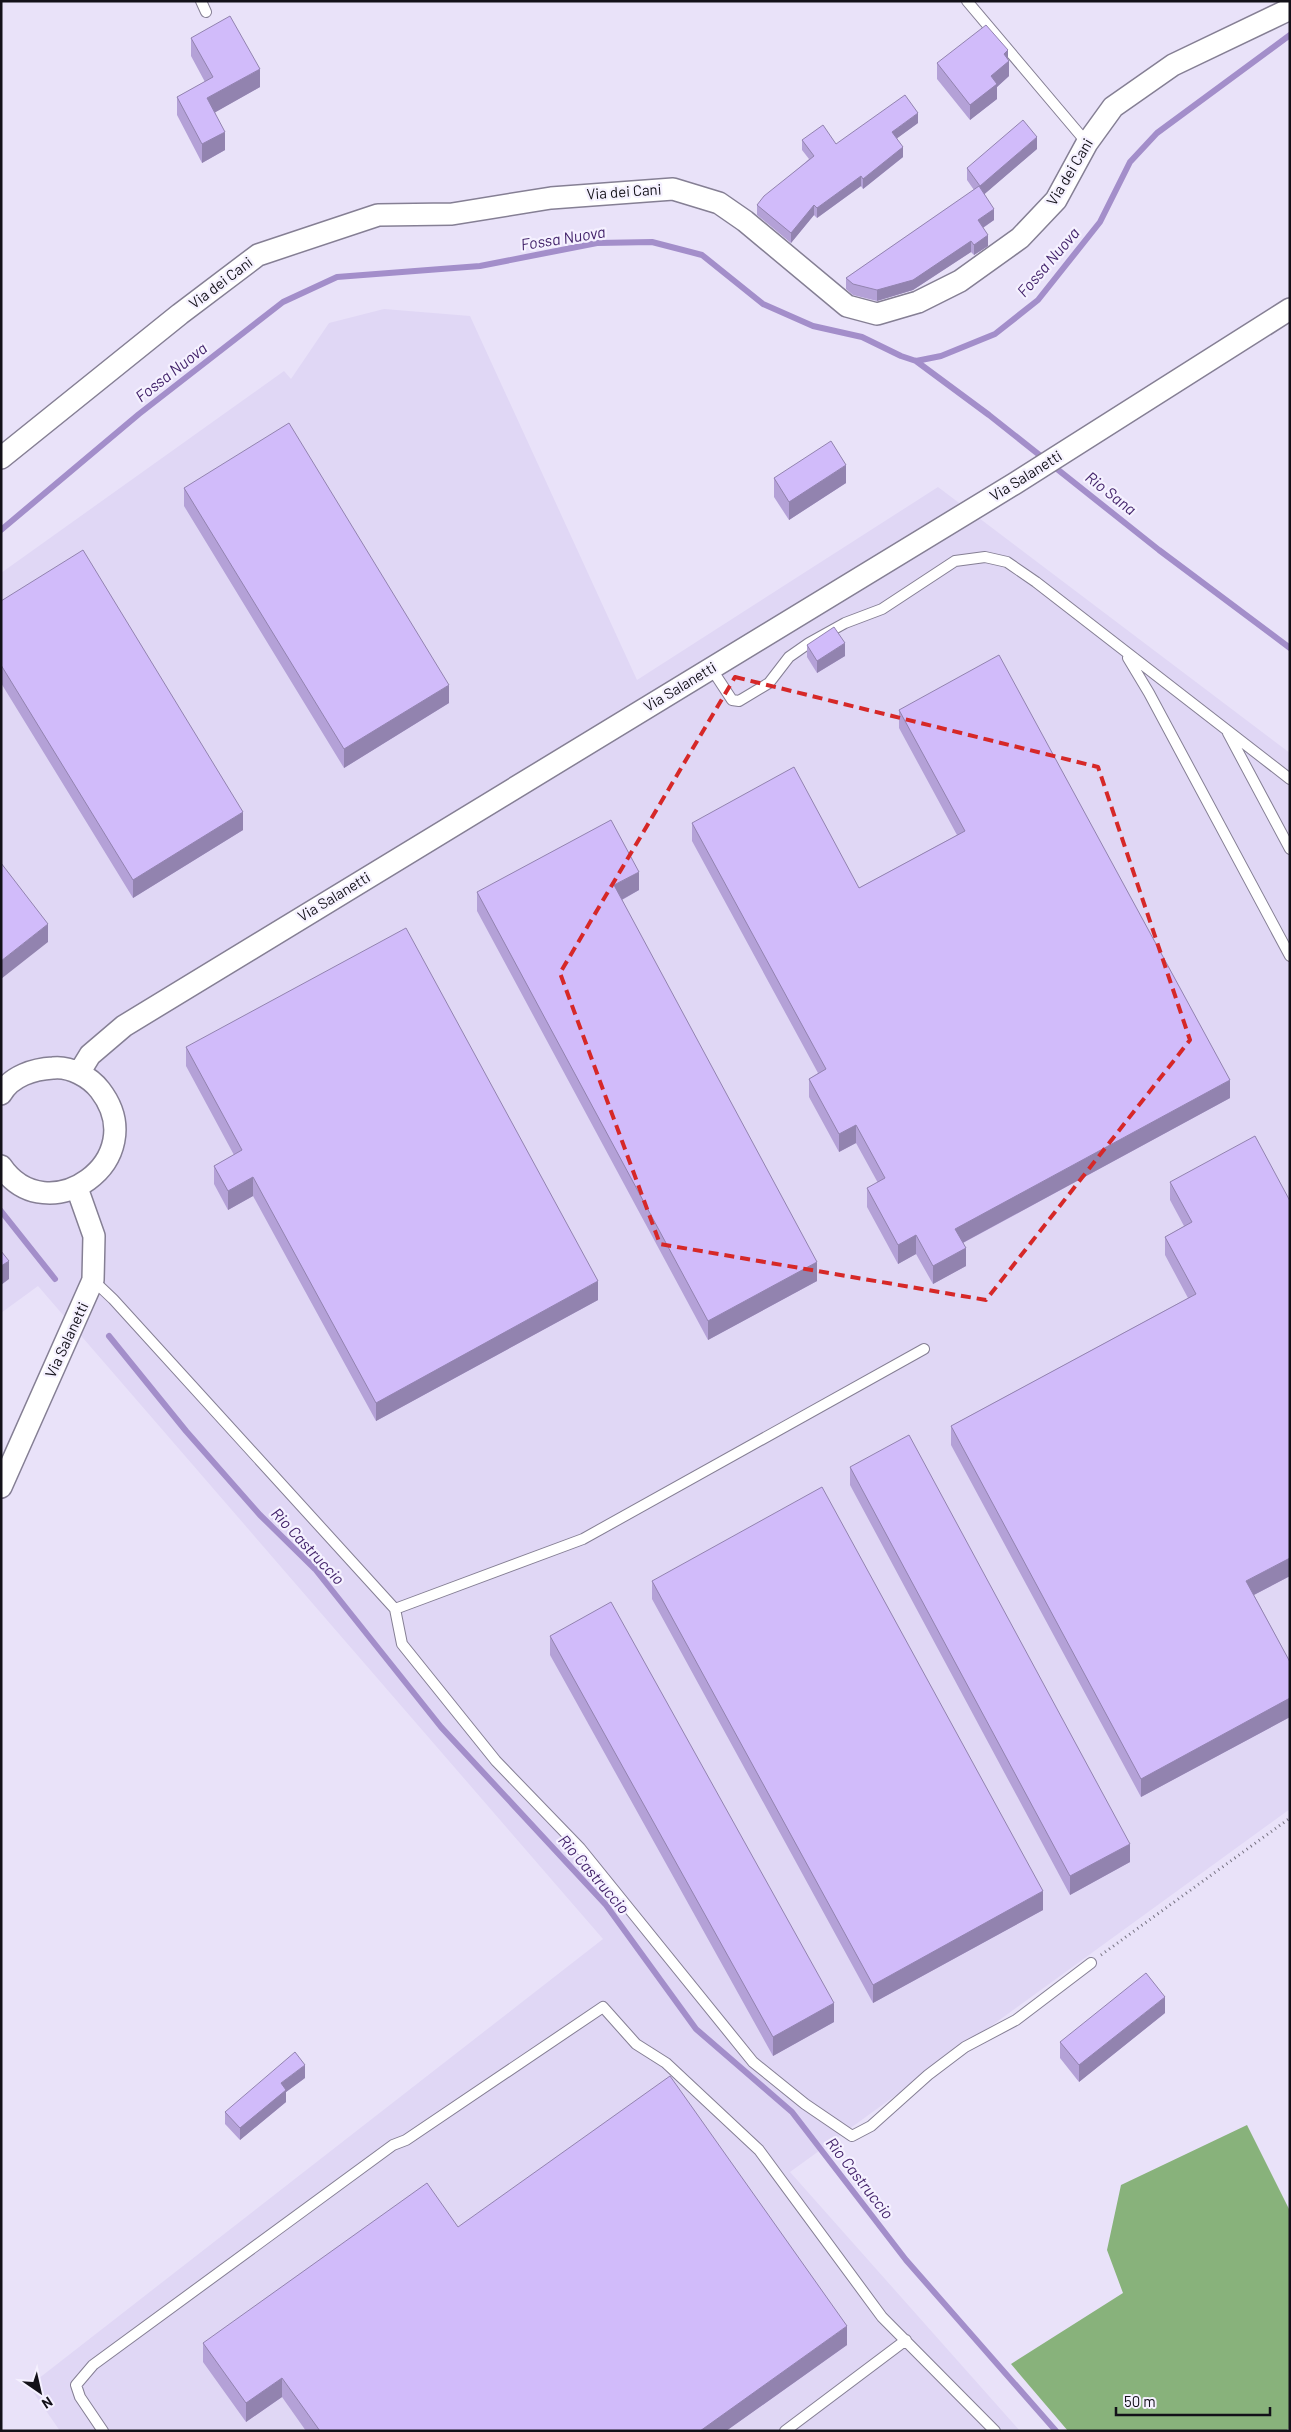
<svg xmlns="http://www.w3.org/2000/svg" width="1291" height="2432" font-family="Barlow,sans-serif">
	<rect width="100%" height="100%" fill="#e9e2f9"/>
	<!-- built -->
	<path fill="#e0d7f5" d="M384 309 470 316 637 680 938 487 1290 753V1809L790 2172 1020 2431H60L29 2386 603 1939 38 1286 1 1313V573L284 371 291 379 329 323Z"/>
	<!-- forest -->
	<path fill="#88b27b" d="M1247 2125 1290 2211V2428L1285 2431H1068L1011 2364 1123 2293 1107 2250 1121 2185Z"/>
	<g fill="none" stroke-linecap="round" stroke-linejoin="round">
		<!-- stream -->
		<path stroke="#a38eca" stroke-width="6" d="M916 361 989 415 1159 550 1290 648
			M1 530 139 414 283 302 337 277 480 266 597 243 652 242 702 255 763 304 813 326 862 337 901 356 916 361 941 356 995 334 1038 300 1100 222 1130 162 1157 133 1290 35
			M1 1211 55 1279
			M109 1336 186 1431 260 1515 315 1569 441 1727 606 1905 696 2029 792 2112 906 2260 1056 2431"/>
		<defs>
			<path id="service" d="M201 1 206 12
				M967 1 1087 143
				M1128 658 1149 693 1290 956
				M711 668 732 700 739 701 769 683 789 657 809 643 845 623 882 609 955 561 985 557 1007 562 1036 582 1290 779
				M1228 733 1290 849
				M93 1280 113 1299 395 1609 583 1539 924 1349
				M395 1609 402 1644 496 1761 580 1848 753 2062 805 2104 852 2136 871 2126 928 2075 965 2047 1016 2020 1091 1963
				M103 2431 80 2397 76 2385 93 2365 393 2145 406 2140 603 2007 636 2044 666 2063 759 2150 882 2317 995 2431
				M785 2431 906 2340"/>
			<path id="minor" d="M1 458 180 314 258 255 378 215 452 214 551 198 673 189 719 203 745 221 847 306 877 314 918 302 960 281 1020 238 1056 200 1087 143 1113 107 1173 65 1290 9
				M79 1073 90 1055 124 1026 1014 484 1290 309
				M1 1094C11 1076 34 1069 53 1068 70 1066 90 1077 100 1090 154 1160 47 1234 1 1166
				M1 1487 93 1280 94 1236 77 1188"/>
		</defs>
		<!-- service casing -->
		<use href="#service" stroke="#857f94" stroke-width="12"/>
		<!-- minor casing -->
		<use href="#minor" stroke="#857f94" stroke-width="24"/>
		<!-- path -->
		<path stroke="#767281" stroke-width="3" stroke-dasharray="1 4" stroke-linecap="butt" d="M1101 1955 1290 1818"/>
		<!-- service -->
		<use href="#service" stroke="#fff" stroke-width="10"/>
		<!-- minor -->
		<use href="#minor" stroke="#fff" stroke-width="21"/>
	</g>
	<!-- wall -->
	<path fill="#b4a1d7" d="M191 38 260 87 215 112 225 150 202 163 177 115V97L205 82 191 56Z
		M1008 59 1009 76 997 87V99L970 120 937 79V63Z
		M918 123 897 138 903 157 863 189 861 186 817 218 814 215 791 243 757 215V205L809 159 802 150V140L836 144Z
		M1037 149 984 194 994 220 983 228 988 246 974 255 971 252 913 290 877 301 853 295 846 289V278L974 190 967 180V168Z
		M774 478 846 483 789 520 774 497Z
		M184 488 449 703 344 768 184 506Z
		M1 601 243 830 133 898 1 683Z
		M807 645 845 656 817 673 807 657Z
		M899 710 1230 1098 963 1243 966 1266 933 1284 916 1254 898 1264 867 1207V1188L878 1183 856 1143 839 1152 809 1097V1079L818 1073 692 841V823L859 888 957 835 899 728Z
		M639 890 622 900 817 1281 708 1340 477 911V892Z
		M186 1047 598 1300 376 1421 253 1196 228 1210 214 1184V1166L234 1155 186 1066Z
		M1170 1182 1290 1201V1576L1254 1595 1290 1662V1717L1141 1797 951 1445V1426L1188 1298 1165 1255V1237L1184 1226 1170 1200Z
		M850 1467 1130 1862 1070 1895 850 1485Z
		M652 1581 1043 1910 873 2003 652 1599Z
		M550 1636 834 2022 773 2056 550 1655Z
		M1165 2013 1079 2082 1060 2058V2042Z
		M305 2078 286 2092V2102L240 2140 225 2124V2112Z
		M458 2227 847 2345 726 2431H306L282 2397 246 2422 203 2362V2343Z"/>
	<!-- shaded-wall -->
	<path fill="#9283af" d="M1008 50V62L1009 61V76L997 87V99L970 120V105L991 76 1004 54Z
		M260 69V87L207 117V98Z
		M918 113V123L892 142V132Z
		M225 132V150L202 163V144Z
		M1037 137V149L980 198V186Z
		M903 147V157L863 189V179Z
		M861 176V186L817 218V208Z
		M814 205V215L791 243V233Z
		M994 209V220L978 231V220Z
		M988 235V246L974 255V245Z
		M971 241V252L913 290 877 301V290Z
		M846 465V483L789 520V502Z
		M845 643V656L817 673V661Z
		M449 685V703L344 768V749Z
		M243 812V830L133 898V880Z
		M639 872V890L614 904V885Z
		M48 924V942L1 979V961Z
		M1230 1080V1098L955 1247V1229Z
		M856 1125V1143L839 1152V1134Z
		M253 1177V1196L228 1210V1191Z
		M916 1235V1254L898 1264V1245Z
		M966 1248V1266L933 1284V1266Z
		M9 1261V1279L1 1285V1266Z
		M817 1262V1281L708 1340V1321Z
		M598 1281V1300L376 1421V1403Z
		M1290 1558V1576L1246 1599V1581Z
		M1290 1698V1717L1141 1797V1779Z
		M1130 1844V1862L1070 1895V1876Z
		M1043 1891V1910L873 2003V1985Z
		M1165 1997V2013L1079 2082V2065Z
		M834 2003V2022L773 2056V2037Z
		M305 2065V2078L286 2092V2102L240 2140V2128L281 2083Z
		M847 2326V2345L726 2431H700Z
		M282 2378V2397L246 2422V2403Z"/>
	<!-- building -->
	<path fill="#d1bbfa" stroke="#9283af" d="M230 16 260 69 207 98 225 132 202 144 177 97 213 77 191 38Z
		M986 25 1008 50 1004 54 1009 61 991 76 997 84 970 105 937 63Z
		M905 95 918 113 892 132 903 147 863 179 861 176 817 208 814 205 791 233 757 205 764 196 814 156 802 140 823 125 836 144Z
		M1023 120 1037 137 980 186 967 168Z
		M979 186 994 209 978 220 988 235 974 245 971 241 913 280 877 290 853 284 846 278Z
		M289 423 449 685 344 749 184 488Z
		M831 441 846 465 789 502 774 478Z
		M83 550 243 812 133 880 1 665V601Z
		M834 627 845 643 817 661 807 645Z
		M999 655 1230 1080 955 1229 966 1248 933 1266 916 1235 898 1245 867 1188 885 1178 856 1125 839 1134 809 1079 826 1069 692 823 794 767 859 888 965 831 899 710Z
		M611 820 639 872 614 885 817 1262 708 1321 477 892Z
		M1 863 48 924 1 961Z
		M406 928 598 1281 376 1403 253 1177 228 1191 214 1166 242 1150 186 1047Z
		M1255 1136 1290 1201V1558L1246 1581 1290 1662V1698L1141 1779 951 1426 1196 1294 1165 1237 1192 1222 1170 1182Z
		M1 1251 9 1261 1 1266Z
		M909 1435 1130 1844 1070 1876 850 1467Z
		M822 1487 1043 1891 873 1985 652 1581Z
		M611 1602 834 2003 773 2037 550 1636Z
		M1146 1973 1165 1997 1079 2065 1060 2042Z
		M295 2052 305 2065 281 2083 286 2090 240 2128 225 2112Z
		M670 2076 847 2326 700 2431H320L282 2378 246 2403 203 2343 427 2183 458 2227Z"/>
	<!-- marked area -->
	<path fill="none" stroke="#d62828" stroke-width="4" stroke-dasharray="10 6" stroke-linejoin="round" d="M735 677 1098 767 1190 1040 986 1300 660 1244 560 973Z"/>
	<g text-anchor="middle" stroke-width="4.5" stroke-linejoin="round" paint-order="stroke">
		<!-- street labels -->
		<g font-size="15" fill="#131119" stroke="#f5f1ff">
			<text transform="translate(1070 172) rotate(-59)" y="5">Via dei Cani</text>
			<text transform="translate(624 192) rotate(-4)" y="5">Via dei Cani</text>
			<text transform="translate(221 283) rotate(-37)" y="5">Via dei Cani</text>
			<text transform="translate(1026 476) rotate(-32)" y="5">Via Salanetti</text>
			<text transform="translate(680 687) rotate(-31)" y="5">Via Salanetti</text>
			<text transform="translate(334 897) rotate(-31)" y="5">Via Salanetti</text>
			<text transform="translate(67 1340) rotate(-65)" y="5">Via Salanetti</text>
		</g>
		<!-- water labels -->
		<g font-size="16" font-style="italic" fill="#43236b" stroke="#f5f1ff">
			<text transform="translate(563 238) rotate(-9)" y="6">Fossa Nuova</text>
			<text transform="translate(1048 262) rotate(-49)" y="6">Fossa Nuova</text>
			<text transform="translate(171 372) rotate(-38)" y="6">Fossa Nuova</text>
			<text transform="translate(1111 493) rotate(38)" y="6">Rio Sana</text>
			<text transform="translate(308 1546) rotate(47)" y="6">Rio Castruccio</text>
			<text transform="translate(594 1874) rotate(49)" y="6">Rio Castruccio</text>
			<text transform="translate(860 2178) rotate(52)" y="6">Rio Castruccio</text>
		</g>
	</g>
	<!-- border -->
	<rect width="1291" height="2432" fill="none" stroke="#131119" stroke-width="5"/>
	<!-- north arrow -->
	<g transform="translate(40 2392) rotate(146)" stroke="#f5f1ff" stroke-width="4" paint-order="stroke">
	<path d="M0-4L9 19L0 12L-9 19Z" fill="#131119"/>
	<text y="-8" font-size="14" font-weight="bold" text-anchor="middle" fill="#131119">N</text>
	</g>
	<!-- scale -->
	<path d="M1116 2407v8h154v-8" fill="none" stroke="#131119" stroke-width="2.5"/>
	<text x="1124" y="2407" font-size="15" fill="#131119" stroke="#f5f1ff" stroke-width="4" paint-order="stroke">50 m</text>
</svg>
